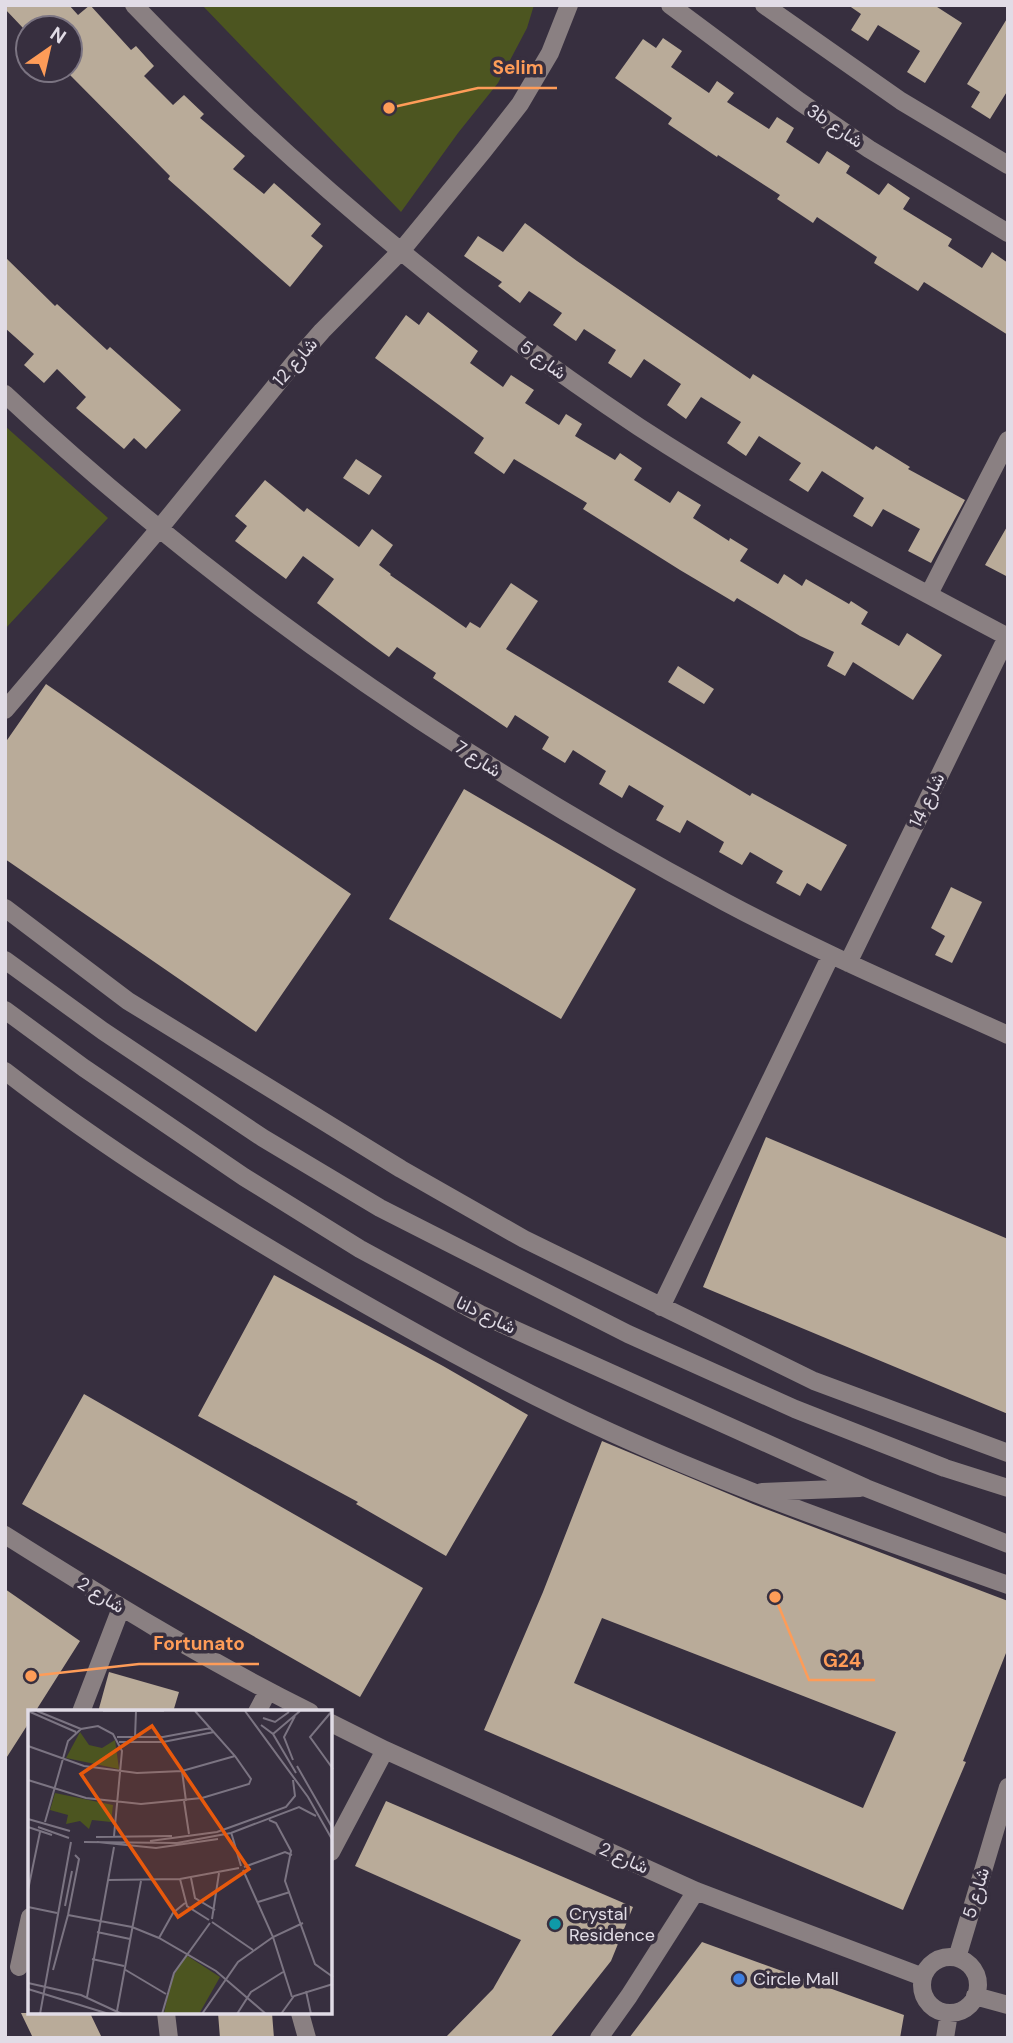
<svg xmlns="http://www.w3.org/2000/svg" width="1013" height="2043" font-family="'DM Sans',Vazirmatn,sans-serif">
	<rect width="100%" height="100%" fill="#372f3f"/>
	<!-- green -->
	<path fill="#4c5520" d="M202 5H534L527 28 498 83 458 133 401 212Z
		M5 426 108 518 5 629Z"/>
	<!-- building -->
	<path fill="#b9ab99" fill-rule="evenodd" d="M5 5H69L78 15 90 5 131 50 136 46 154 66 144 76 173 105 184 95 204 114 200 118 245 156 233 169 264 194 274 183 321 224 311 236 323 246 290 287 168 179 170 176 70 75V28H23L5 9Z
		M848 5H934L962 23 925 83 907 72 920 51 878 25 868 41 851 30 861 14Z
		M1008 17V90L990 119 971 107 980 92 967 84Z
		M663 38 682 51 671 67 709 93 717 81 734 93 727 102 769 129 777 117 794 128 786 142 819 164 827 151 850 166 846 173 879 195 888 183 910 198 903 209 952 239 948 246 982 268 992 252 1008 263V335L924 282 918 291 874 263 877 257 817 217 813 223 777 199 780 195 718 155 717 157 668 124 672 118 615 78 643 39 656 48Z
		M525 223 577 261 750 379 753 374 873 450 876 446 910 467 908 469 965 500 931 563 908 551 920 529 883 509 872 527 853 516 864 498 822 471 808 492 789 480 801 463 759 436 746 456 727 443 741 422 701 397 686 419 667 405 681 384 644 359 631 378 608 363 616 350 584 329 576 341 553 325 562 313 529 291 520 303 498 286 502 282 464 256 478 236 503 252Z
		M5 257 55 306 57 304 107 350 110 347 181 410 146 449 134 438 124 449 76 408 86 397 57 369 44 383 24 365 34 354 5 328Z
		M428 312 478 351 470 363 503 387 511 375 534 390 525 403 559 425 566 414 582 424 575 436 615 460 620 453 642 468 634 480 670 503 678 491 701 505 693 518 729 541 730 538 748 549 740 561 778 584 784 574 802 586 806 579 849 604 851 601 868 612 861 624 899 646 907 633 942 655 913 700 853 662 845 676 827 666 834 652 800 636 737 598 734 602 680 570 583 509 587 503 514 459 504 474 474 453 484 438 375 358 406 315 419 325Z
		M356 459 382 476 369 495 343 478Z
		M265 480 304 512 307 508 359 547 372 529 393 545 379 565 391 574 390 575 466 628 470 622 480 628 511 583 538 601 506 649 750 796 752 793 847 845 821 891 807 883 800 896 776 883 783 871 750 852 742 865 719 852 724 842 687 820 680 833 656 820 664 806 629 785 622 798 599 784 606 771 573 750 565 763 542 749 549 737 515 715 507 728 433 678 436 673 397 647 389 657 367 641 317 603 334 579 303 556 286 579 235 541 247 526 235 516Z
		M1008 525V577L985 565Z
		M678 666 714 689 704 704 668 682Z
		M46 684 351 894 256 1032 5 859V743Z
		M464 789 636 889 561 1019 389 919Z
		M951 887 982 902 952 963 935 955 945 936 931 928Z
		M766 1137 1008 1239V1414L703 1287Z
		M274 1275 443 1366 528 1415 446 1556 356 1504 358 1502 198 1416Z
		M84 1394 423 1588 360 1697 22 1504Z
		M602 1441 753 1504 1008 1601V1648L963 1761 966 1762 903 1910 484 1730 543 1592ZM602 1618 896 1732 863 1808 574 1683Z
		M5 1589 80 1641 35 1712H30V1721L5 1760Z
		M109 1672 179 1692 173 1712H98Z
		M386 1801 633 1907 611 1961 550 2038H445L493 1989 521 1940 355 1866Z
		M702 1942 904 2015 900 2038H629Z
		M21 2013H90L102 2038H33Z
		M218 2013H272L274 2038H220Z"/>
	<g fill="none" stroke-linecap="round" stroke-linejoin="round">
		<!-- minor -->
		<path stroke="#8a8082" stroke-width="18" d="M134 5C286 163 457 306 639 427 757 504 883 571 1008 637
			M670 5 799 101 869 149 1008 233
			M764 5 901 101 1008 165
			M5 394C221 596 465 763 725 902 817 951 913 992 1008 1035
			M929 594 1008 440
			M5 710 159 529 294 363 322 331 401 251 484 150 520 104 550 53 569 5
			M5 908 128 1001 401 1169 524 1239 814 1381 1008 1453
			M5 960 103 1031 263 1138 380 1208 628 1334 795 1409 945 1468 1008 1488
			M848 963 1007 637
			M5 1010 84 1068 244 1177 360 1249 480 1314 866 1488 1008 1544
			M5 1071C107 1150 217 1218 328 1283 420 1336 513 1388 610 1432 739 1491 874 1537 1008 1585
			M661 1307 831 955
			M762 1492 860 1488
			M5 1535C105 1598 205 1660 310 1712
			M81 1712 121 1608
			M257 1712 268 1691
			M331 1723 385 1750 696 1891 923 1977
			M331 1852 385 1750
			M922 1985a28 28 0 1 1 56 0a28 28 0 1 1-56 0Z
			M957 1958 1008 1787
			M19 1967 30 1917
			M975 1996 1008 2005
			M166 2013 169 2038
			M300 2013 307 2038
			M599 2038 629 1996 696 1891
			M945 2038 949 2013"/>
	</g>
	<!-- markers -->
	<circle fill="#0f9aa8" stroke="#372f3f" stroke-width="2.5" cx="555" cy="1924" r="7"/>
	<circle fill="#3f7fe0" stroke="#372f3f" stroke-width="2.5" cx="739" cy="1979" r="7"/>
	<g text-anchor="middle" stroke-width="7" stroke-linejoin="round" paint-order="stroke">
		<!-- street labels -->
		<g font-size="18" fill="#e1dce6" stroke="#372f3f">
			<text transform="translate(835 126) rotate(34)" y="6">3b شارع</text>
			<text transform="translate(543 360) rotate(36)" y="6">شارع 5</text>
			<text transform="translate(295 362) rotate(-49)" y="6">شارع 12</text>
			<text transform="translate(478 759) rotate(33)" y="6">شارع 7</text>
			<text transform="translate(927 800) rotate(-64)" y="6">شارع 14</text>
			<text transform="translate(486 1315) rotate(26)" y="6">شارع دانا</text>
			<text transform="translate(101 1595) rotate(32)" y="6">شارع 2</text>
			<text transform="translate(624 1858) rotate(24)" y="6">شارع 2</text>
			<text transform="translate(976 1893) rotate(-73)" y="6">شارع 5</text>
		</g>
		<!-- poi labels -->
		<g font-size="18" fill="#e1dce6" stroke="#372f3f" text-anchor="start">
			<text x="569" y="1920">Crystal<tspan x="569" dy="21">Residence</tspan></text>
			<text x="753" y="1985">Circle Mall</text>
		</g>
	</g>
	<!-- overview -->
	<g transform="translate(28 1710)">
		<rect width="304" height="304" fill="#372f3f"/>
		<path d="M52 22 61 35 74 38 87 30 91 59 38 48ZM27 83 85 95 83 112 64 110 61 119 52 111 38 114 40 105 22 100ZM158 245 192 267 171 304H136L143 270Z" fill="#4c5520"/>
		<path fill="none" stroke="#7b7482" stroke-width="2" d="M0 1 48 22M9 1 53 19M75 1H136M217 1 280 87 305 131M304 1 282 27 305 59M235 8 247 12 261 2M233 15 245 24 268 63M245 24 272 1M89 27H135L183 18M107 28 108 1M91 32H135L186 22M0 36 56 56 109 63 154 61 207 46M265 50 256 27 267 6M269 56 305 119M154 61 158 91M0 70 58 88 113 94 174 88 221 74 223 69 207 46 167 1M156 91 161 124M0 109 42 121M241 110 248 113 263 141 257 171 287 254 305 267M17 112 40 31 53 19 70 16 85 24 94 41 86 126M0 117 24 125M10 117 41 128M203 122 213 156M68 127 144 126M122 131 189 122 258 97 267 86 265 70M56 132 149 133 203 123 271 97 288 106M69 132 128 138 190 129M216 157 257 142 264 145M215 160 245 227 264 287M163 168 167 188 187 200M152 169 159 196 181 210M80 170 152 169 211 158M0 180 12 122M230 192 262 182M37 196 44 161M0 197 29 203M40 205 104 217 131 228 188 261 238 304M184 209 191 163M184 212 225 240M69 222 102 229M131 228 145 203 157 193M64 249 96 256M96 259 138 284M25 260 40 205 51 149 47 145M0 273 53 285 94 304M0 279 81 304M278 281 283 304M59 287 86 137M89 301 113 171M12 304 43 132M134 304 146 263 182 213M174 304 210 252 245 227 275 213M209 304 223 282 255 262M253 304 266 286 305 274"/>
		<path fill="#e8590c" fill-opacity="0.15" stroke="#e8590c" stroke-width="3.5" d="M124 16 221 159 150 207 53 64Z"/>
		<rect width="304" height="304" fill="none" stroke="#e1dce6" stroke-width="3.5"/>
	</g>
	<!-- callouts -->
	<path fill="none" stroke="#fe9c58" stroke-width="2.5" d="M389 108L478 88H557M31 1676L139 1664H259M775 1597L809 1680H875"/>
	<g fill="#fe9c58" stroke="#372f3f" stroke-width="2.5">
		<circle cx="389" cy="108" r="7"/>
		<circle cx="31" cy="1676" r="7"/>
		<circle cx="775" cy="1597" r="7"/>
	</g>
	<g font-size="19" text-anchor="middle" font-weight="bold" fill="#fe9c58" stroke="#372f3f" stroke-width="7" stroke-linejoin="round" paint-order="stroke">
		<text x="518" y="74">Selim</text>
		<text x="199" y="1650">Fortunato</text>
		<text x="842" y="1667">G24</text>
	</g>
	<!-- border -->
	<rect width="1013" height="2043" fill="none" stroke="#e1dce6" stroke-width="14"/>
	<!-- north arrow -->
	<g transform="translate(49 49) rotate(34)"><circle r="33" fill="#372f3f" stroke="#7b7482" stroke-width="2"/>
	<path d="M0-5L12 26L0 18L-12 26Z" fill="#fe9c58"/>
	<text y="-10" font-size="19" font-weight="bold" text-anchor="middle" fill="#e1dce6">N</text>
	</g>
</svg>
